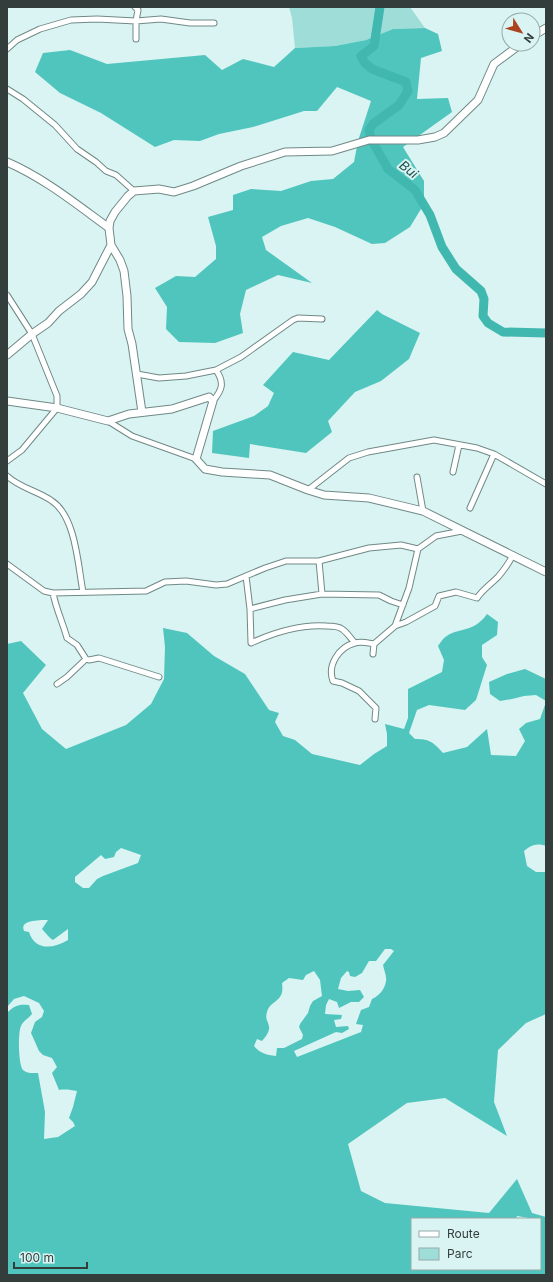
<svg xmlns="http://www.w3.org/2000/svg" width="553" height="1282" font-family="Inter,sans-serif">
	<rect width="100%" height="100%" fill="#d9f4f2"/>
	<!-- green -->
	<path fill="#9fded8" d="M289 7H410L425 28 393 29 366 40 335 46 295 48 292 18Z"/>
	<!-- forest -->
	<path fill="#50c5bd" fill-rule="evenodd" d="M425 28 438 34 442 51 421 58 417 99 448 98 452 112 403 147 424 181V204L410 227 385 243 372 244 335 227 308 218 281 226 262 237 266 250 312 283 278 275 246 290 240 314 243 333 215 343 179 342 166 329 167 307 155 288 176 276 195 277 216 259V246L208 217 233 210V195L251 189 281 191 311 181 333 179 354 162 358 141 371 101 337 87 317 111H304L253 127 219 134 200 141 174 140 155 147 101 113 60 93 35 72 43 53 70 50 107 64 205 55 222 70 243 59 274 67 295 48 335 46 366 40 393 29Z
		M377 310 382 314 420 333 409 359 381 381 355 392 328 421 332 432 306 453 250 444 249 458 212 453 213 431 254 416 268 406 274 393 263 385 293 352 329 360Z
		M487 614 498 622 497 635 482 645V657L487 665 476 700 465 710 429 705 417 710 409 733 415 739C430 739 433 742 443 753L467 747 487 729 491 755 516 756 525 741 519 729 526 723 540 719 546 702V846C536 843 531 845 524 851L527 866 536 872H546V1014L526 1023 498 1050 494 1102 507 1136 445 1098 407 1103 348 1144 361 1191 385 1203 489 1213 517 1179 532 1213 546 1217V1275H7V1013C15 1005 19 1004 29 1005L32 1014C29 1018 23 1021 21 1026 18 1032 18 1064 23 1070 27 1074 33 1073 38 1073L45 1112 44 1139 58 1137 75 1126 73 1122 69 1118 73 1107 77 1091C71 1090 66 1089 59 1090L52 1073 57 1067 52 1058 43 1055 39 1051 31 1033 35 1022 42 1017 44 1011 39 1003 24 996 14 999 7 1007V644L21 641 46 665 23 693 42 729 66 749 126 725 151 704 164 679 165 647 163 628 187 633 214 656 245 674 269 710 279 713 275 722 283 736 295 740 312 754 360 765 374 754 387 746V734L385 724 404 729 408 718V689L442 672 444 660 438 646C440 643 442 640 444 638 459 626 473 634 487 614ZM121 848 141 855 138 863 103 876 97 879 89 888H83L75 882V877L101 855 105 859 114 857 116 852ZM41 920H48L42 929 50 938 53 940 68 929V940C53 949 35 951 29 932L24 931C20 921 34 921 41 920ZM385 949H391L394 951 383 965C384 970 387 977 386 981 385 989 379 996 372 999L369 1007 361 1010 356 1024 363 1025 361 1032 297 1057 294 1051 336 1032 342 1033 349 1029 348 1026 336 1027 334 1020 341 1019 342 1015 325 1014 326 1005 329 999 337 1002 339 1008 351 1002H359L364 997 360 990 348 991 338 989 341 978 347 971 349 972 350 976 355 977 362 973 369 961H376ZM314 971 320 980 322 996 313 1001 310 1006 308 1013 300 1024 299 1027 303 1035 302 1039 284 1048H277L276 1056C266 1055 260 1053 254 1046L257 1039 262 1041C277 1024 263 1024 267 1012 271 999 285 1003 282 983L289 978 303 980 306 975ZM517 1216C525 1217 532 1219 540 1219V1269H412V1219H516Z
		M525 669 546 679V701L536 695 524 696 512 699 500 701 490 694 489 682 507 674Z"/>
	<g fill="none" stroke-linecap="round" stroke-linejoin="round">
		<!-- river -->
		<path stroke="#40b7af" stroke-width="9" d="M380 7 374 46 361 56 365 63 372 69 406 82 408 91 399 105 373 124 369 130 371 139 388 169 415 190 430 215 442 247 456 269 481 291 484 299 483 316 488 323 503 332 546 333"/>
		<defs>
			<path id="street" d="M135 7 138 10 136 21V39
				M7 49 17 40 40 29 71 20 97 19 136 21 161 19 190 23H214
				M7 89 23 99 55 125 77 149 96 162 106 171 116 175 134 191
				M7 295 32 334 57 396V408L22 450 7 461
				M137 374 159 378 186 376 216 370 241 357 293 320 298 318 322 319
				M213 401C222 390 225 383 216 370
				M108 421 132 436 196 459
				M453 472 459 445
				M7 476C20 488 38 491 52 501 76 517 78 566 83 592
				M417 477 423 511
				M308 490 349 458 368 452 434 440 477 448 494 454 546 484
				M470 508 494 454
				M319 561 322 594
				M7 564 44 591 53 593 146 591 165 582 186 581 216 585 227 584 265 568 286 561H319L369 548 401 545 418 549 436 536 462 531
				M246 576 250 609 251 643C275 632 300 624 327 626 332 626 338 626 342 629 347 632 351 639 355 643
				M53 593C56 609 63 623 67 638L77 645 86 659 89 660 99 658 159 677
				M250 609 285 600 322 594 379 595 391 601 403 605
				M395 626 406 622 435 606 439 596 456 592 477 598C483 589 491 584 498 577 504 570 509 563 513 555
				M374 644C368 643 361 641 355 643 339 647 327 665 333 681L342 683 359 691 376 708 375 719
				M373 654 374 644 395 626 409 588 418 549
				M57 684 67 677 86 659"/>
			<path id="secondary" d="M533 36 546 28
				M7 162C44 178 76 204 109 228
				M7 355 32 334 48 323 59 311 81 294 92 282 111 245
				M7 401 57 408 108 421 129 414 172 409 209 397 213 401 196 459 205 469 222 472 270 475 308 490 324 495 369 498 423 511 546 572
				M142 412 132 344 128 329 127 296 124 271 120 260 111 245 109 228 110 221 115 212 128 196 134 191 159 189 174 192 193 186 241 166 285 152 332 151 369 140H418L435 137 444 133 478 100 494 64 521 44"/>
		</defs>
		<!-- street casing -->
		<use href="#street" stroke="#708986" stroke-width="7"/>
		<!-- secondary casing -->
		<use href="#secondary" stroke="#708986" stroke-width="9"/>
		<!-- street -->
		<use href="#street" stroke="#fff" stroke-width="5"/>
		<!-- secondary -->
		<use href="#secondary" stroke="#fff" stroke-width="7"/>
	</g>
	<g text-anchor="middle" stroke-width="4" stroke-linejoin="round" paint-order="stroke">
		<!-- water labels -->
		<g font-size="13" font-style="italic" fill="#1d4f4c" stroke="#d9f4f2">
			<text transform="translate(409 169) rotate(38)" y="5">Bui</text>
		</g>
	</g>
	<!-- border -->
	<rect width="553" height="1282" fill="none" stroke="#323d3c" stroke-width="16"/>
	<!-- legend -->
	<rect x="411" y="1218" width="130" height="52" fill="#d9f4f2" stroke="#96aba9"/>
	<rect x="419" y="1231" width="20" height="6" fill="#ffffff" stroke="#96aba9"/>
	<text x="447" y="1238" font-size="12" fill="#323d3c">Route</text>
	<rect x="419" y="1248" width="20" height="12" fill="#9fded8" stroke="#96aba9"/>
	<text x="447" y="1258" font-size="12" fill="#323d3c">Parc</text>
	<!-- north arrow -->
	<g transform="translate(521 32) rotate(127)"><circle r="19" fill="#d9f4f2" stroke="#96aba9"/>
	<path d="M0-3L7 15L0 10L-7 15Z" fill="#aa431e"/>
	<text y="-6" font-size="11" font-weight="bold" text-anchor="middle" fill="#323d3c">N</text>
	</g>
	<!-- scale -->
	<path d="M14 1262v6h73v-6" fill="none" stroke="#323d3c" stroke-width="2"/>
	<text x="20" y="1262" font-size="12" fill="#323d3c" stroke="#d9f4f2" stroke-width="3" paint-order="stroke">100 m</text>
</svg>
